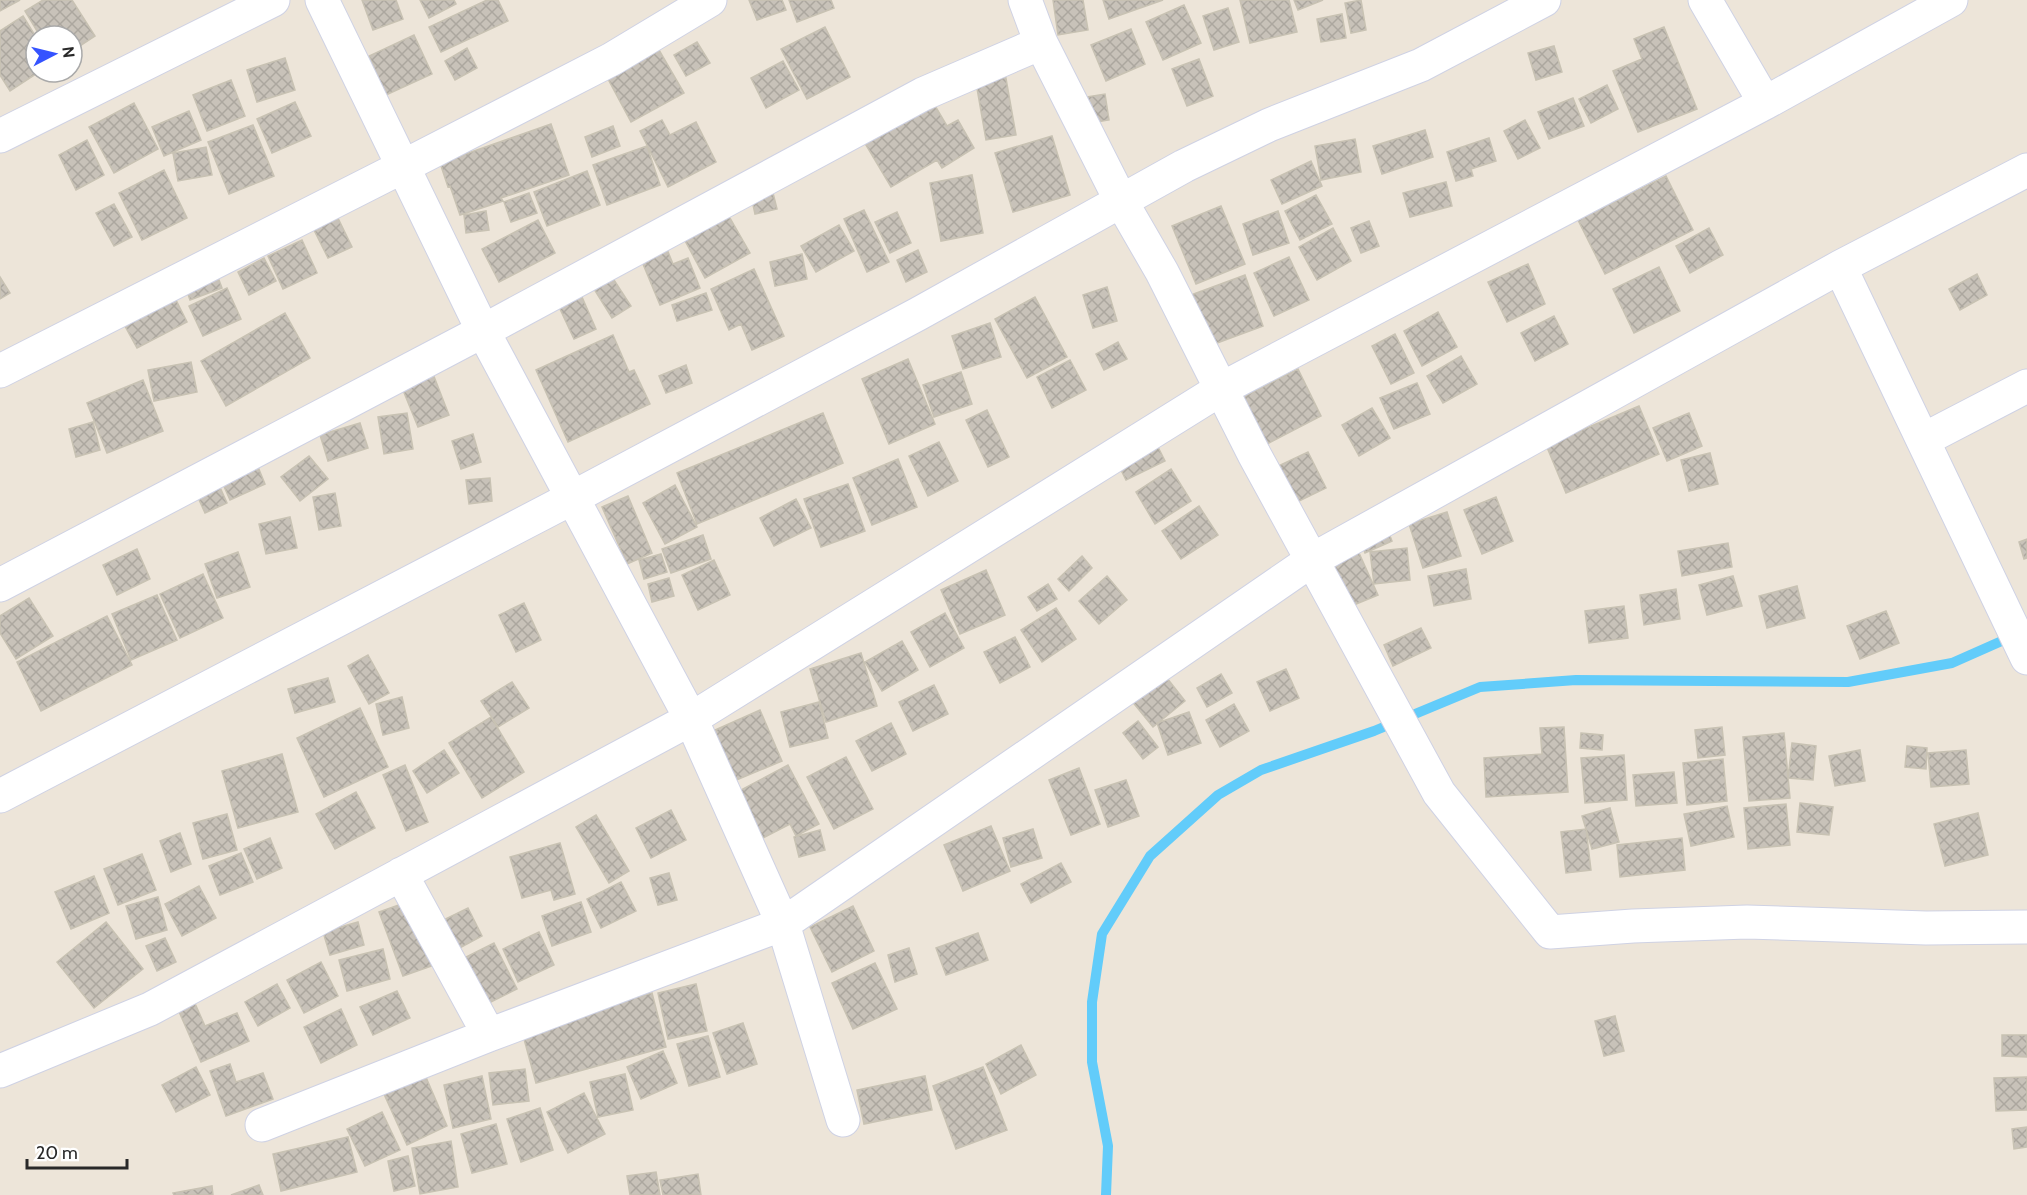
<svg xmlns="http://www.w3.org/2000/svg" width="2027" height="1195" font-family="Cabin,sans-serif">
	<defs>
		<pattern id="building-cross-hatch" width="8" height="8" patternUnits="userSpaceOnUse" patternTransform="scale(1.5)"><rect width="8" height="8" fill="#c8c2b9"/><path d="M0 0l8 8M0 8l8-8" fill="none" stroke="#aca79f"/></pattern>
	</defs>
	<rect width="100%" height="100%" fill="#ede5d9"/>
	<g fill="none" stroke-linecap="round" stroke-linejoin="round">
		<!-- stream -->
		<path stroke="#62ccfa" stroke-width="10" d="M1106 1195 1108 1146 1092 1062V1002L1102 934 1150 856 1218 795 1261 770 1374 731 1480 687 1576 680 1848 682 1952 663 2013 636"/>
	</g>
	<!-- building -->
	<path fill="url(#building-cross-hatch)" stroke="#c8c2b3" stroke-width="1.5" d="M0 0H20L0 11Z
		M43 0H72L95 36 72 51V36H40L25 11Z
		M362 0H396L403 19 373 30Z
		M420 0H454L456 4 429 18Z
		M487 0H498L508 21 441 52 429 27Z
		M749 0H782L786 10 757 20Z
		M789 0H831L834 8 797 22Z
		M1053 0H1083L1088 30 1058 35Z
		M1103 0H1163L1109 19Z
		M1240 0H1289L1297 32 1250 43Z
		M1294 0H1323L1298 10Z
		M1361 0 1366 30 1351 33 1345 3Z
		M1184 5 1201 43 1163 60 1146 22Z
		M1228 8 1239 42 1214 50 1203 16Z
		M1342 14 1346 38 1321 42 1317 19Z
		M23 16 36 37V72H39L10 91 0 75V31Z
		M825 27 850 77 807 99 781 49Z
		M1664 27 1697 109 1638 132 1613 71 1642 59 1634 39Z
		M1131 29 1145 64 1106 81 1091 45Z
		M414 35 432 74 386 95 369 56Z
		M697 42 710 63 686 76 674 55Z
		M1554 46 1562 72 1536 80 1528 53Z
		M467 48 477 68 455 80 445 61Z
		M659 50 684 93 631 122 608 79Z
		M285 58 295 90 257 102 247 70Z
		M1199 59 1213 96 1187 106 1172 69Z
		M783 61 799 90 766 108 751 78Z
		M1005 73 1016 135 986 140 975 77Z
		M231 80 245 116 207 131 193 95Z
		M1607 85 1618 109 1591 123 1579 99Z
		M928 94 947 126 958 120 974 148 942 168 937 160 891 187 860 135Z
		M1105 94 1109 120 1091 123 1086 97Z
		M1573 98 1584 126 1549 139 1538 112Z
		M295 102 311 136 272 153 257 119Z
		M134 103 158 149 114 173 89 127Z
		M189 111 201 140 164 156 152 127Z
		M662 120 670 135 696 122 716 162 668 187 640 131Z
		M1525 120 1540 148 1518 159 1504 131Z
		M551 124 569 175 501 198 503 201 460 215 450 186 448 187 440 163Z
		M253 125 274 176 229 194 208 142Z
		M613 126 620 146 592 157 585 137Z
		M1425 130 1433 157 1382 174 1373 146Z
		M1052 136 1070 195 1013 212 995 153Z
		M1489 138 1496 161 1471 169 1473 176 1456 181 1447 152Z
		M1355 139 1361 172 1321 180 1315 146Z
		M87 140 104 175 76 190 59 155Z
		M647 146 660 185 607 205 593 165Z
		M206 147 212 175 178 181 173 153Z
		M1311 161 1322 186 1282 204 1271 180Z
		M164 170 187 218 142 240 119 193Z
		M587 171 600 205 547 226 534 192Z
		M972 175 983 233 941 241 930 183Z
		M1666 176 1693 230 1605 274 1578 220Z
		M770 181 777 209 755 214 749 186Z
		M1446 182 1452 206 1410 217 1403 193Z
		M529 193 537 213 511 222 504 202Z
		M1316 195 1332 224 1300 240 1285 211Z
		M114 204 132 237 114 246 96 213Z
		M1221 206 1245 264 1196 284 1172 226Z
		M864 210 889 262 867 272 844 219Z
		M486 211 489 230 466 233 464 215Z
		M726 211 750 253 705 278 682 235Z
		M1278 211 1289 243 1253 255 1243 224Z
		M335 212 352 247 328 258 311 224Z
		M897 212 911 243 890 253 875 222Z
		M538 220 555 253 499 282 482 249Z
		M1369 221 1379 246 1361 253 1351 228Z
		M839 225 854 251 816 272 801 246Z
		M1333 228 1351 261 1317 280 1299 247Z
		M1709 228 1723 255 1690 273 1676 246Z
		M302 240 317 273 283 289 268 256Z
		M664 242 673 264 688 258 700 288 660 305 638 252Z
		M918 250 927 272 906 282 897 260Z
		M802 254 807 279 775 286 770 262Z
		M1289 257 1309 300 1274 316 1254 273Z
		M264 258 276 281 249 295 238 272Z
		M1528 264 1545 304 1507 322 1488 282Z
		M1659 267 1680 311 1634 333 1613 289Z
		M754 269 784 336 752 350 741 324 729 330 711 289Z
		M216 272 222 288 190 300 184 283Z
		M1977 274 1987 295 1960 310 1949 289Z
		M1245 275 1263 326 1209 346 1191 295Z
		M0 277 10 293 0 299Z
		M612 277 631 306 612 318 594 289Z
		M1107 287 1117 321 1093 328 1083 295Z
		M227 288 241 319 203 336 189 306Z
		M171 290 187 322 137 348 120 317Z
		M706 293 712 310 677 321 672 305Z
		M582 297 596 329 574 339 559 307Z
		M1035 297 1067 357 1027 378 995 319Z
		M1438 312 1457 347 1422 366 1404 331Z
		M285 313 310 358 226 406 201 361Z
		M1554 316 1568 344 1535 361 1521 333Z
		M990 323 1001 357 963 369 952 336Z
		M1395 334 1414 373 1391 384 1372 346Z
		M613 335 629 372 634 370 650 404 568 442 536 370Z
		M1118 342 1127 359 1104 370 1096 354Z
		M1461 356 1477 384 1443 403 1427 376Z
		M908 359 935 424 889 444 862 379Z
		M1070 360 1086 390 1052 408 1037 377Z
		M428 361 449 415 418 427 396 373Z
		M191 362 197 392 154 401 148 370Z
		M686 365 692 383 666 393 659 376Z
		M1298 369 1321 416 1267 444 1243 397Z
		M961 372 972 404 934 417 923 385Z
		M143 380 163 431 107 453 87 403Z
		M1417 383 1430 414 1394 429 1380 398Z
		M1639 406 1659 454 1566 493 1546 445Z
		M1372 408 1390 438 1359 456 1342 425Z
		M987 410 1009 457 988 467 966 420Z
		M407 413 413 449 384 454 378 417Z
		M823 413 843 463 697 524 677 473Z
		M1689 413 1702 446 1667 461 1653 428Z
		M93 422 100 450 76 457 69 429Z
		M360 423 368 448 328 461 320 435Z
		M473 434 481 462 461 469 452 441Z
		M939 442 958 481 928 496 909 456Z
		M1158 447 1165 461 1126 480 1119 466Z
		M1308 452 1326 488 1293 504 1276 467Z
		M1710 453 1718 484 1689 491 1681 460Z
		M309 456 328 479 300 501 281 477Z
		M254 457 265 484 230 500 218 473Z
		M898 459 917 507 872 525 853 478Z
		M1171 469 1191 501 1155 524 1136 492Z
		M214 474 227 503 205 513 192 484Z
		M490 478 492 501 469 504 466 480Z
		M848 484 865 531 821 547 804 499Z
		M675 485 697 527 665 544 643 503Z
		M335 493 341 526 319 530 313 497Z
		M628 496 652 553 627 564 602 507Z
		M1496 497 1513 541 1482 554 1464 510Z
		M796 499 811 528 774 546 760 518Z
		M1199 506 1218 535 1181 559 1162 531Z
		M1447 512 1461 556 1423 568 1409 524Z
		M290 517 297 548 266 554 259 524Z
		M1385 523 1392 541 1365 553 1358 535Z
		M703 535 711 559 671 573 662 549Z
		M2027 539V558L2024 559 2019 542Z
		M1728 543 1732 567 1682 576 1678 551Z
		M1355 544 1378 595 1344 609 1322 559Z
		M1407 548 1410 580 1374 584 1370 552Z
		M137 549 150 579 117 595 103 565Z
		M238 552 250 587 217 598 205 564Z
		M661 554 667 572 644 579 639 560Z
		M1082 556 1092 568 1069 591 1058 579Z
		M714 560 730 595 698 610 682 575Z
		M1466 569 1471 599 1434 606 1428 576Z
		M986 570 1005 615 960 634 941 590Z
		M203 574 223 618 180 638 160 594Z
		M1107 576 1127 600 1099 624 1079 601Z
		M1733 576 1742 606 1707 615 1699 585Z
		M669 578 674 596 652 602 648 584Z
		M1048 584 1057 599 1037 611 1028 597Z
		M1797 586 1805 618 1767 628 1759 596Z
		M1676 589 1680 619 1644 625 1640 595Z
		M157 595 177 640 131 660 112 614Z
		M29 598 53 636 16 659 0 633V616Z
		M524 603 541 640 516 652 499 615Z
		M1624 606 1628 638 1589 643 1585 611Z
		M1056 608 1076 639 1042 662 1021 630Z
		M1886 611 1899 643 1860 659 1847 626Z
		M945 613 964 648 930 667 911 632Z
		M107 616 132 665 41 711 17 662Z
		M1421 628 1431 648 1393 666 1384 645Z
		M1015 637 1030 667 1000 683 984 652Z
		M902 641 918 670 882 691 865 662Z
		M861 653 877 706 826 722 810 669Z
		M368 655 389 693 369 704 348 666Z
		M1286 669 1299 698 1270 711 1257 682Z
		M1163 673 1185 701 1153 727 1131 700Z
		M1221 674 1232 693 1207 707 1197 688Z
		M328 678 335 702 295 713 288 689Z
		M512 682 529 708 498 727 481 701Z
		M934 685 948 714 913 731 899 702Z
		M402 697 409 728 383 735 376 704Z
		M819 702 828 738 790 747 781 712Z
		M1234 704 1249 731 1220 747 1206 720Z
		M360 708 388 767 324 797 297 738Z
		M760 710 782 761 734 781 713 731Z
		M1189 712 1201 743 1168 755 1157 723Z
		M491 717 524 772 482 798 449 743Z
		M1138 721 1158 747 1143 759 1123 733Z
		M891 723 906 754 872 771 856 741Z
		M1564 727 1568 792 1486 797 1484 758 1542 754 1540 728Z
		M1722 727 1725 755 1698 758 1695 730Z
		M1581 733 1603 735 1602 750 1580 748Z
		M1784 733 1790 798 1749 801 1743 737Z
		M1792 743 1816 746 1813 780 1788 778Z
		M1907 746 1927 748 1926 769 1905 767Z
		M444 750 459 773 427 793 413 771Z
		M1860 750 1865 781 1835 786 1829 756Z
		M1966 750 1969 784 1931 787 1928 753Z
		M282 754 298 812 238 828 222 771Z
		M1624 755 1627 800 1585 803 1581 758Z
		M846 757 873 809 834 829 807 777Z
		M1723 759 1727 801 1687 805 1683 763Z
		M405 765 428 822 406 831 383 775Z
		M788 765 819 824 796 836 790 824 763 838 739 791Z
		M1079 768 1100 824 1071 835 1049 780Z
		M1674 772 1677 803 1636 806 1633 775Z
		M1126 780 1139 816 1108 827 1095 790Z
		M356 792 375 828 335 849 316 814Z
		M1800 803 1833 807 1829 835 1797 832Z
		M1786 804 1790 845 1748 849 1744 808Z
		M1727 806 1734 837 1691 846 1684 814Z
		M1610 808 1619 842 1592 849 1582 816Z
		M671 810 686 840 651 858 636 828Z
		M1978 813 1988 855 1945 866 1934 824Z
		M227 814 237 850 203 859 193 823Z
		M596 815 629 871 609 883 576 827Z
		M991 826 1010 871 963 891 944 845Z
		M1033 829 1042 858 1011 867 1003 838Z
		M1586 829 1591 870 1566 873 1561 832Z
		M820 830 825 850 799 857 794 837Z
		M180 833 191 864 171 872 160 841Z
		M270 838 282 868 257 879 244 849Z
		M1682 838 1685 870 1620 877 1617 845Z
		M560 843 575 894 554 900 551 890 522 898 510 857Z
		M241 853 253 882 220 895 209 866Z
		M142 854 156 890 118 905 104 869Z
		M1061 863 1071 882 1031 903 1021 884Z
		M669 873 677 900 658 905 650 878Z
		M94 876 109 913 71 929 55 892Z
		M621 882 636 911 601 928 587 899Z
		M199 886 216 918 182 936 165 904Z
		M158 897 167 930 136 939 126 906Z
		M413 900 437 964 403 976 379 912Z
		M581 902 591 932 552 946 542 916Z
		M853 906 874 951 832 972 810 927Z
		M468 908 482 936 443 957 429 927Z
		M106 922 143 969 94 1008 57 962Z
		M358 922 364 945 330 955 323 932Z
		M539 932 554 965 518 982 503 949Z
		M978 933 988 960 946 975 936 948Z
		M165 938 176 962 157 971 146 946Z
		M494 943 517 989 473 1011 450 965Z
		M909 948 917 974 895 982 888 955Z
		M383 949 390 979 347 991 339 960Z
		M321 962 338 996 304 1013 287 980Z
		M875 963 897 1009 853 1029 832 983Z
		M277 984 290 1008 258 1026 245 1002Z
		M696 984 707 1031 668 1039 658 993Z
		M397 991 410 1018 373 1035 360 1007Z
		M652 993 666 1047 536 1083 521 1028Z
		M193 999 205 1026 237 1013 249 1041 201 1062 177 1007Z
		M341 1009 357 1045 321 1063 304 1027Z
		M1615 1016 1624 1051 1604 1056 1595 1021Z
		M743 1023 757 1064 727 1074 713 1033Z
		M2002 1035H2027V1057L2002 1056Z
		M708 1036 720 1077 689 1086 677 1044Z
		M1021 1045 1036 1075 1001 1094 986 1064Z
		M663 1051 677 1083 641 1099 627 1067Z
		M230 1064 236 1082 263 1073 273 1099 226 1116 210 1071Z
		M196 1067 210 1095 176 1112 162 1085Z
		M983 1067 1007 1130 956 1149 933 1086Z
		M525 1069 529 1101 493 1105 489 1073Z
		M625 1074 633 1110 598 1117 590 1082Z
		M425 1075 447 1126 407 1145 384 1094Z
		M482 1076 491 1119 453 1128 444 1085Z
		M925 1076 932 1110 864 1124 857 1090Z
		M2027 1077V1110L1996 1111 1994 1078Z
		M584 1093 605 1134 568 1153 547 1112Z
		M540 1108 553 1150 521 1162 507 1119Z
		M382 1112 400 1150 365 1166 347 1129Z
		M496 1124 507 1164 472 1173 461 1134Z
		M2027 1127V1147L2014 1149 2012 1129Z
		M348 1137 357 1172 281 1191 273 1154Z
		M451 1141 458 1187 420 1194 412 1148Z
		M408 1156 415 1186 394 1191 388 1161Z
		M656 1172 660 1195H630L627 1176Z
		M698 1174 701 1195H663L660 1180Z
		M259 1185 263 1195H231Z
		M212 1186 213 1195H174L173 1193Z"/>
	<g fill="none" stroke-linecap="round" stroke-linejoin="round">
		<defs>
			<path id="minor" d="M322 0 483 331 691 719 783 924 843 1120
				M1025 0 1041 43 1121 201 1162 272 1254 454 1439 793 1550 932 1633 926 1747 922 1926 928 2027 927
				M1705 0 1765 103
				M0 136 273 0
				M1840 267 2027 658
				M0 371 404 166 612 59 710 0
				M1923 440 2027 386
				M0 585 483 331 923 94 1041 43
				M0 796 572 498 918 314 1184 166 1269 125 1421 65 1544 0
				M401 874 489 1035
				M0 1071 150 1009 691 719 1221 389 1765 103 1951 0
				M262 1125 489 1035 783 924 1312 560 1840 267 2027 170"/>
		</defs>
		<!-- minor casing -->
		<use href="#minor" stroke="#cfd2e4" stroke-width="35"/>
		<!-- minor -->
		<use href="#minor" stroke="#fff" stroke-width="33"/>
	</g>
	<!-- north arrow -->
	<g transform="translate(54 54) rotate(83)"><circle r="28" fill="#ffffff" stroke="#a9a9a9" stroke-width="1.5"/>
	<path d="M0-4.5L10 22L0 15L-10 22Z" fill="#3553ff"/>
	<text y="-9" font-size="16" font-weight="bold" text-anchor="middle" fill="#292929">N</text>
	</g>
	<!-- scale -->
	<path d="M27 1159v9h100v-9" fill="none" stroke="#292929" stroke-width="3"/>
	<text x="36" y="1159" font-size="18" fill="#292929" stroke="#ffffff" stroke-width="4.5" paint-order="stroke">20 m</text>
</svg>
